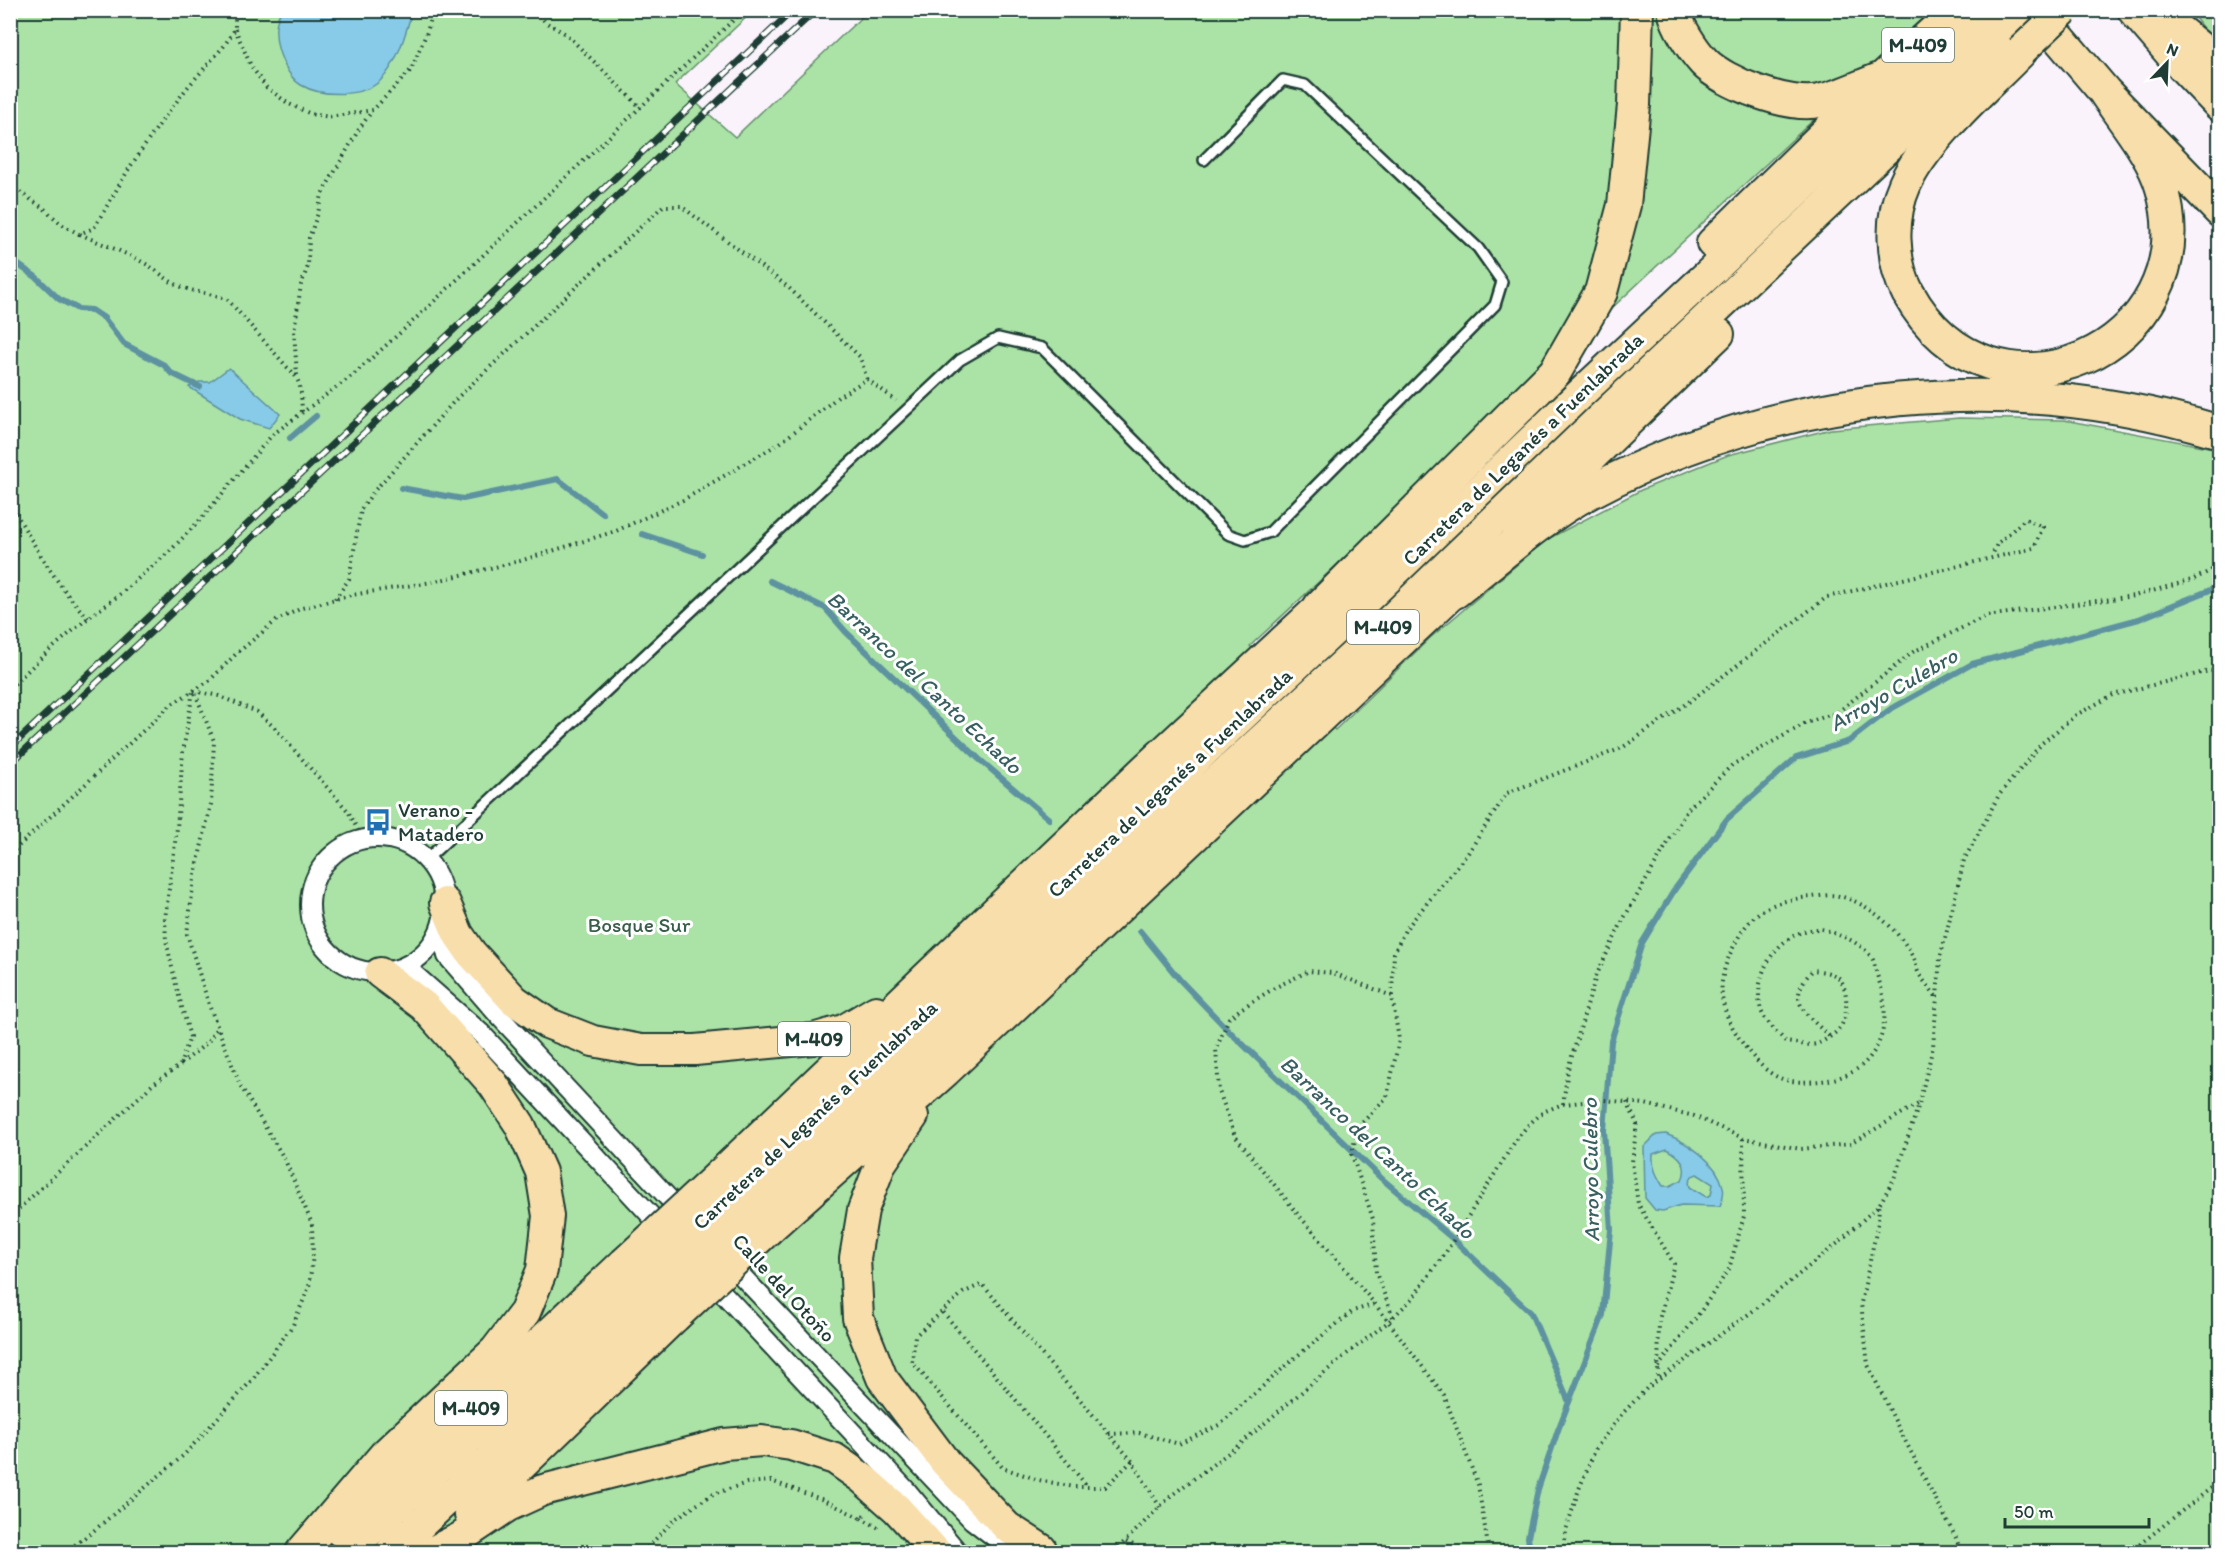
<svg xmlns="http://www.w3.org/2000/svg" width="2230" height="1563" font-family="Itim,sans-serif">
	<rect width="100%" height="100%" fill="#faf3fc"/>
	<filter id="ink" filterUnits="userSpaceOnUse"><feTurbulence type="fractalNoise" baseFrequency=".0167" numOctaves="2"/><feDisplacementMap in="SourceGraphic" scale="12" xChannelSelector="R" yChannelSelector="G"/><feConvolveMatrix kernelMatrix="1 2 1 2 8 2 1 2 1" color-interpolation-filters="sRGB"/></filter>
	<g filter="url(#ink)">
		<!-- green -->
		<path fill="#abe2a6" stroke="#65906d" stroke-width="1.5" d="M11 11H281L278 17 385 75 393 61 412 11H753L675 84 735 137 868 11H1930L1250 646 1335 730 1430 638 1546 540 1641 490 1728 455 1831 429 1959 418 2064 420 2219 449V1552H11Z
			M2190 11H2219V50Z"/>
		<!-- water -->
		<path fill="#87cbe8" stroke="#5d92a0" stroke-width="1.5" fill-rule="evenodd" d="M281 11V10L412 11C406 33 397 65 380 81 363 97 321 97 301 85 286 76 276 49 276 33 275 25 278 17 281 11Z
			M229 368 280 414 269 428 240 419 189 387 199 382H210Z
			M1666 1134C1688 1143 1717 1161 1723 1187 1725 1193 1722 1200 1720 1206L1681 1205 1663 1211 1655 1210 1645 1198 1644 1147 1656 1135ZM1667 1149C1680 1156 1689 1165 1682 1180L1670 1186H1663C1656 1175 1652 1167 1653 1154ZM1697 1174 1713 1184 1711 1195 1706 1197 1690 1187 1689 1182 1692 1176Z"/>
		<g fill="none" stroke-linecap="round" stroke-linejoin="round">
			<!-- stream -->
			<path stroke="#5d92a0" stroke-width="6" d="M10 259 36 277 59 299 78 309 92 310 104 318 124 344 164 365 171 373 200 387
				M290 438 316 416
				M401 488 463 499 558 479 603 514
				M642 534 702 554
				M770 581 825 608 846 632 979 759 1049 819
				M1140 931 1180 980 1226 1028 1381 1178 1453 1239 1531 1313 1569 1402
				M1530 1552 1528 1537 1538 1489 1558 1430 1603 1315 1611 1230 1604 1130 1611 1041 1642 943 1675 889 1727 819 1796 758 1849 741 1889 710 1972 664 2139 619 2220 586"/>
			<defs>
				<path id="service" d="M427 859 960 360 998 338 1042 348 1228 534 1245 540 1270 532 1495 305 1502 282 1478 248 1305 85 1283 80 1204 160"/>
				<path id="minor" d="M310 905a67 67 0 1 1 134 0a67 67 0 1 1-134 0Z
					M441 930 447 956 499 1016 687 1218
					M406 967 481 1033 667 1233
					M724 1257 972 1520 994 1537 1020 1550
					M706 1275 908 1492 958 1552"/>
				<path id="trunk" d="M1712 243 1880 79 1956 10
					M1518 528 1719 334
					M445 903 458 934 471 953 514 1000 547 1023 593 1041 641 1050H695L813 1039 844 1030 876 1011
					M913 1116 881 1163 863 1210 855 1258 858 1318 882 1378 945 1462 1007 1527 1041 1549
					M719 1175 1146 768 1338 590
					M734 1191 1335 629 1580 394 1991 10
					M753 1212 1025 957 1359 650 1607 412 2033 10
					M769 1229 946 1071 1472 575
					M470 1515 675 1317
					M340 1531 624 1263
					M301 1552 384 1455 495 1351 525 1312 542 1270 548 1216 541 1172 520 1125 493 1084 424 1006 380 973
					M347 1552 639 1279
					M391 1552 660 1300
					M432 1552 460 1538 508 1506 543 1490 724 1444 762 1441 791 1445 835 1459 862 1478 897 1509 936 1552"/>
				<path id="motorway" d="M1674 10C1677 26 1693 50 1704 62 1724 83 1790 108 1819 101 1840 97 1860 86 1880 79
					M2035 10 2104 91 2220 211
					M2134 10 2177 60 2220 105
					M2174 27 2220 65
					M2021 51C1986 87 1925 139 1905 184 1890 217 1891 261 1908 293 1992 445 2208 348 2162 188 2153 155 2122 119 2104 91
					M1455 592C1498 558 1541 518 1590 492 1785 389 2009 368 2220 432
					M1320 606 1555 372 1601 292 1624 205 1634 105 1637 10"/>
			</defs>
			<!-- service casing -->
			<use href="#service" stroke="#1f3d34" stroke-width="14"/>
			<!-- minor casing -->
			<use href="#minor" stroke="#1f3d34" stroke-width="22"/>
			<!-- trunk casing -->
			<use href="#trunk" stroke="#1f3d34" stroke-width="34"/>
			<!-- motorway casing -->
			<use href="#motorway" stroke="#1f3d34" stroke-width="36"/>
			<!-- path -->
			<path stroke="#1f3d34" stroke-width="4" stroke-dasharray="1.5 4.5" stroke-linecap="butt" d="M536 10 545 22 566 34 641 108
				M235 29 251 66 266 87 289 104 311 114 330 117 373 110 411 70 427 32 433 10
				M10 185 46 210 61 224 79 234 94 228 130 167 161 122 187 88 224 46 235 29V10
				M80 234C101 244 123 251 144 263 156 269 166 280 179 286 195 293 212 293 228 300L287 367C303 380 301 394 302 414
				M297 375 294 331 301 285 308 266 309 238 318 213 322 194 359 129 372 111
				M10 503C33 543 56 585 88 618
				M335 599 349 579 361 509 375 490 458 397 663 206H681L788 287 860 357 867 379
				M10 688 44 655 88 618 118 596 170 551 200 520 272 435 353 375 411 323 744 10
				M194 691 219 696 257 712 274 727 348 811 362 838
				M10 854 172 704 209 681 236 654 277 620 302 608 351 595 432 582 520 561 616 531 683 500 780 443 838 397 867 379 896 401
				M1392 996 1333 973 1309 971 1276 987 1242 1008 1229 1018 1216 1049 1219 1091 1235 1136 1297 1213 1375 1304 1444 1395 1478 1485 1489 1552
				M1829 1036C1805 1013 1784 1000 1813 970 1822 971 1834 973 1840 979 1849 991 1848 1018 1839 1029 1835 1034 1824 1041 1819 1043 1811 1047 1795 1043 1786 1042 1778 1033 1764 1020 1761 1010 1751 973 1780 929 1820 929 1826 929 1835 934 1841 936 1853 940 1867 949 1873 960 1875 966 1876 972 1878 978 1896 1026 1877 1076 1821 1081 1809 1082 1791 1083 1780 1078 1767 1073 1754 1059 1746 1048 1719 1011 1713 985 1735 944 1740 933 1750 919 1760 912 1774 902 1796 898 1812 897 1821 896 1831 894 1839 896 1870 903 1900 931 1914 959 1916 962 1916 967 1918 972 1923 981 1931 989 1937 998
				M181 1064 208 1042 217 1027
				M1627 1102 1637 1124 1632 1162 1638 1204 1674 1264 1659 1320 1658 1379
				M1563 1104 1568 1069 1596 976 1624 918 1687 810 1732 765 1806 723 1838 712 1913 652 1986 616 2134 596 2192 580 2220 566
				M1879 1206 1878 1223 1861 1303 1868 1365 1898 1427 1956 1538 1961 1552
				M10 1217 152 1085 180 1065 190 1037 176 985 166 940 165 919 177 828 183 752 193 691
				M943 1312 1087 1486
				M1393 1317 1376 1273 1373 1219 1352 1155 1357 1128 1387 1097 1399 1040 1392 996 1394 953 1405 930 1468 853 1507 793 1622 748 1690 701 1827 597 2034 548 2043 527 2025 519 1997 544 1992 556
				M1658 1367 1701 1311 1729 1269 1744 1216 1743 1138
				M1109 1434 1139 1433 1179 1444 1219 1425 1297 1356 1353 1311 1375 1304
				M1132 1461 1105 1487H1074L1039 1480 1003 1468 912 1362 915 1336 963 1293 982 1284 1132 1461 1160 1507
				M861 1518 881 1529
				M1126 1542 1151 1552
				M65 1552 91 1533 184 1455 253 1379 293 1325 309 1287 313 1255 312 1224 285 1160 240 1085 209 1005 187 934 194 879 211 804 214 741 194 690
				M643 1552 675 1519 713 1494 747 1483 771 1481 821 1499 861 1518 867 1512
				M1114 1552 1172 1495 1239 1445 1343 1357 1388 1322 1412 1299 1446 1252 1514 1143 1527 1126 1543 1112 1563 1104 1604 1100 1645 1104 1694 1116 1743 1138 1801 1149 1850 1144 1918 1104
				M1564 1552 1566 1530 1579 1489 1596 1448 1622 1414 1647 1388 1757 1308 1838 1243 1879 1205 1894 1179 1919 1104 1933 1047 1940 959 1964 860 1999 795 2042 743 2076 715 2113 695 2209 671H2220
				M2130 1552 2220 1481"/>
			<!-- service -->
			<use href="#service" stroke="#fff" stroke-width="9"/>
			<!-- minor -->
			<use href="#minor" stroke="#fff" stroke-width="18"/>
			<!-- trunk -->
			<use href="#trunk" stroke="#f8deab" stroke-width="30"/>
			<!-- motorway -->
			<use href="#motorway" stroke="#f8deab" stroke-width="32"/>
			<defs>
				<path id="rail" d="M10 748 793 10
					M10 764 816 10"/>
			</defs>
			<!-- rail casing -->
			<use href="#rail" stroke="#1f3d34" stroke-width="7"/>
			<!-- rail -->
			<use href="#rail" stroke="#fff" stroke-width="4.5" stroke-dasharray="14" stroke-linecap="butt"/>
			<defs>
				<path id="trunk-bridge" d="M2021 51 2064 10
					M624 1263 719 1175
					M639 1279 734 1191
					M660 1300 753 1212
					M675 1317 769 1229"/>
			</defs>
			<!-- trunk-bridge casing -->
			<use href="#trunk-bridge" stroke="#1f3d34" stroke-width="34" stroke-linecap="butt"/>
			<!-- trunk-bridge -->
			<use href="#trunk-bridge" stroke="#f8deab" stroke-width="30"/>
		</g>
	</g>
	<!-- icons -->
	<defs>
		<symbol id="bus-bare" viewBox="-9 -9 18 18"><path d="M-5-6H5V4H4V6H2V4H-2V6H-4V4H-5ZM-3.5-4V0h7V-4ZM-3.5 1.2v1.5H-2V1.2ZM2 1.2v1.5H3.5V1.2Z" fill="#1f6fb2" stroke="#fff" stroke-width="2.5" paint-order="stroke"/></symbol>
	</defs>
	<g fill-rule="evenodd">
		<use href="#bus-bare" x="359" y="803" width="38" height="38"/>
	</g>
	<g text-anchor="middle" stroke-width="6" stroke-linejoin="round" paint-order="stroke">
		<!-- shield labels -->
		<g fill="#fff" stroke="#627771" stroke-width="1.5">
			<rect x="1882" y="28" width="72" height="34" rx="4.5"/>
			<rect x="1347" y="610" width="72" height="34" rx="4.5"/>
			<rect x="778" y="1022" width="72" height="34" rx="4.5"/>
			<rect x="435" y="1391" width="72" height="34" rx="4.5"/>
		</g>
		<g font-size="20" font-weight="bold" fill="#1f3d34">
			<text x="1918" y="52">M-409</text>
			<text x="1383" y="634">M-409</text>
			<text x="814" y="1046">M-409</text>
			<text x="471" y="1415">M-409</text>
		</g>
		<!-- street labels -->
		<g font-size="21" fill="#1f3d34" stroke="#fff">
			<text transform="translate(1523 449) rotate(-44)" y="7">Carretera de Leganés a Fuenlabrada</text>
			<text transform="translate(1170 783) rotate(-43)" y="7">Carretera de Leganés a Fuenlabrada</text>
			<text transform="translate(815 1115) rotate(-43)" y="7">Carretera de Leganés a Fuenlabrada</text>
			<text transform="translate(784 1288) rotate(47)" y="7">Calle del Otoño</text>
		</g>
		<!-- poi labels -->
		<g font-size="21" fill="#1f3d34" stroke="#fff" text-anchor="start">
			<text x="398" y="817">Verano -<tspan x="398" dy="24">Matadero</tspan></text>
		</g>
		<!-- park labels -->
		<g font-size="21" fill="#3b5e4b" stroke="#fff">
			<text x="639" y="932">Bosque Sur</text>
		</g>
		<!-- water labels -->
		<g font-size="22" font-style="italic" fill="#396061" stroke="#fff">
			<text transform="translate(925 682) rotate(43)" y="8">Barranco del Canto Echado</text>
			<text transform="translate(1893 689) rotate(-30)" y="8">Arroyo Culebro</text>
			<text transform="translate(1378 1147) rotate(43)" y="8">Barranco del Canto Echado</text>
			<text transform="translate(1590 1170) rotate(-91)" y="8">Arroyo Culebro</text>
		</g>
	</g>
	<!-- margin -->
	<rect width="2230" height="1563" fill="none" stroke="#fff" stroke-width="36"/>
	<rect x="18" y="18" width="2194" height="1527" fill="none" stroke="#1f3d34" stroke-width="2" filter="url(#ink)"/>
	<!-- north arrow -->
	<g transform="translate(2167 63) rotate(23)" stroke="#ffffff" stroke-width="4.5" paint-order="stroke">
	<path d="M0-4.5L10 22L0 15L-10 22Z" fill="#1f3d34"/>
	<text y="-9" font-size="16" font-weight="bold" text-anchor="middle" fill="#1f3d34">N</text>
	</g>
	<!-- scale -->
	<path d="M2005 1518v9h144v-9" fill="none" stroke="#1f3d34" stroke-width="3"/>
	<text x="2014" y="1518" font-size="18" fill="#1f3d34" stroke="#ffffff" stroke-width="4.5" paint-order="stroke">50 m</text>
</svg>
